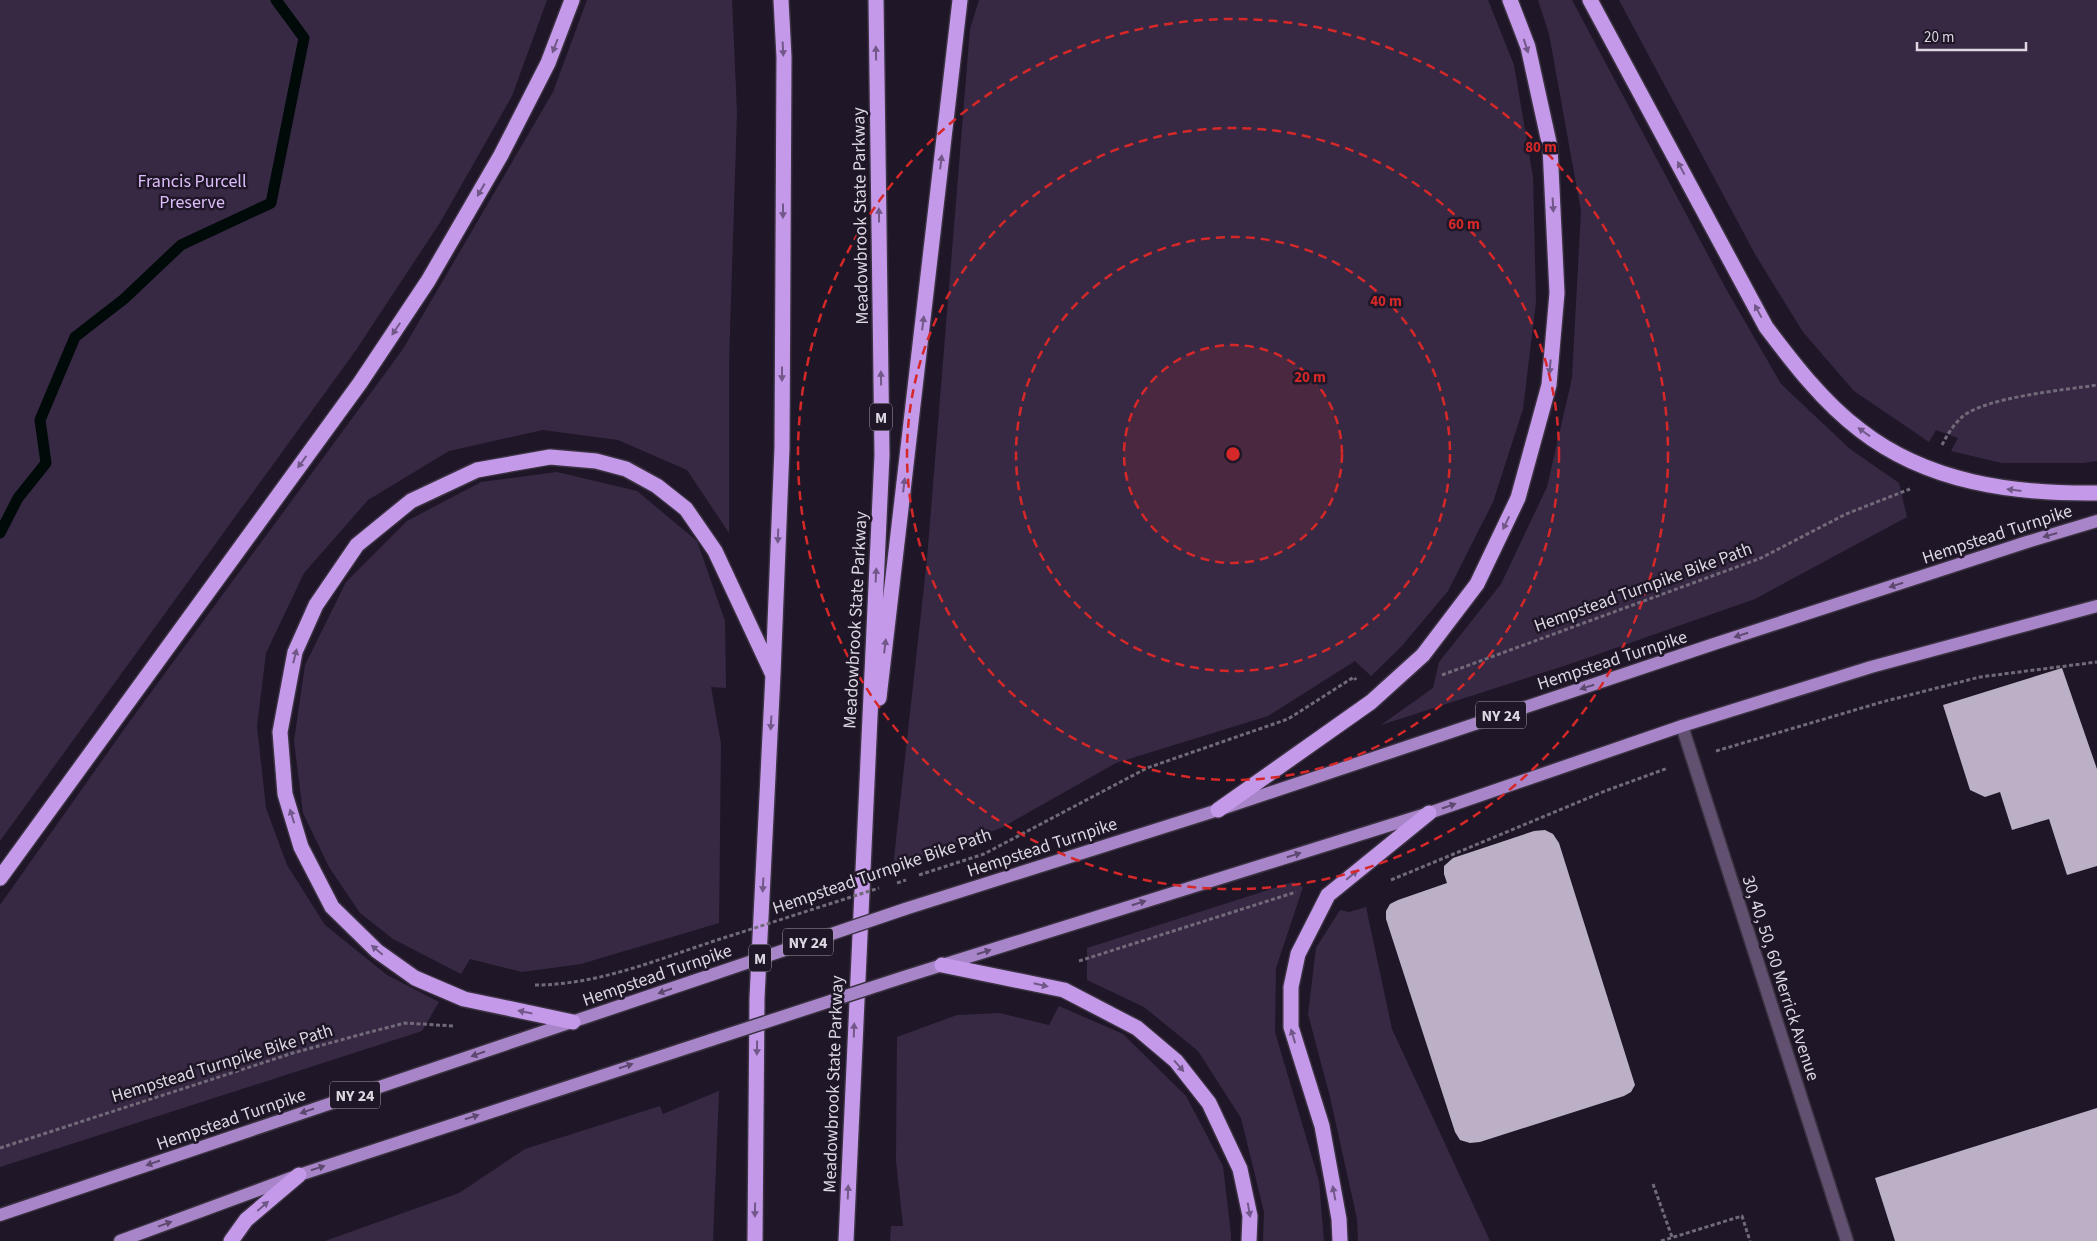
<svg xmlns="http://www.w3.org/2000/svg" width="2097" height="1241" font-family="'Source Sans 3',sans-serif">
	<rect width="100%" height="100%" fill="#1f1727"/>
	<!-- green -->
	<path fill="#372944" d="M0 0H547L512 96 441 221 356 350 0 841Z
		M587 0H732L737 112 729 362V533L687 470 618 440 543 430 449 451 368 500 304 573 266 653 257 726 266 808 287 865 325 925 387 975 439 1002 422 1031 0 1167V905L130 721 403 349 553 92Z
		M979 0H1488L1514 65 1533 177 1536 302 1523 409 1493 502 1448 591 1401 647 1371 676 1355 661 1268 716 1116 763 1001 828 893 867 927 559 970 29Z
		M1538 0H1572L1725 287 1781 384 1850 449 1899 483 1907 517 1755 599 1570 664 1381 725 1433 688 1439 662 1501 584 1547 487 1572 378 1581 211 1549 34Z
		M1619 0H2097V461L2082 463H2002L1951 451 1958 438 1936 430 1929 442 1854 391 1803 332 1755 254Z
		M557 472 637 491 697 541 725 621 726 688 711 687 721 744 719 923 581 964 522 972 470 959 461 974 393 939 360 913 329 867 303 813 294 741 305 665 346 582 407 521 481 482Z
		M1293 882 1303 887 1276 968 1275 1032 1319 1181 1324 1241H1263L1264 1212 1241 1118 1198 1051 1144 1007 1087 980V948Z
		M1366 907 1392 1029 1490 1241H1358L1357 1219 1330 1097 1308 1014 1316 948 1340 910 1349 912Z
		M1059 1006 1123 1034 1186 1096 1223 1166 1231 1234V1241H890L891 1226H903L896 1161 897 1037 957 1015 999 1013 1049 1025Z
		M719 1091 713 1241H325L459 1193 525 1149 660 1106 663 1114Z"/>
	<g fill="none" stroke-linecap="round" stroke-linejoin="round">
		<!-- stream -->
		<path stroke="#000a08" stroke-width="11" d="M0 533 18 498 46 463 40 420 75 337 124 299 181 245 271 203 304 38 276 0"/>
	</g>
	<!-- building -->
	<path fill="#bbb0c5" d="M2062 668 2097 769V866L2067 875 2049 819 2012 830 2000 792 1985 797 1970 790 1943 705Z
		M1545 830 1553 834 1559 843 1635 1085 1631 1092 1624 1096 1480 1142 1470 1143 1460 1140 1455 1132 1386 919V911L1390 904 1398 900 1447 883 1444 874V866L1453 858 1534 831Z
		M2097 1108V1241H1895L1875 1178Z"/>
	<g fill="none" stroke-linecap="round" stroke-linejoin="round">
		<defs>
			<path id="lane" d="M1682 726 1847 1241"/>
			<path id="primary" d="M905 909 1218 810 1714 644 2027 542 2097 521
				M904 977 1429 813 1682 726 1871 667 2097 606
				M0 1215 711 975
				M120 1241 299 1175 711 1040"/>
			<path id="highway" d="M1590 0 1766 327C1794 364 1823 402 1860 430 1928 483 2014 494 2097 493
				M879 698 960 0
				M1218 810 1371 702 1423 655 1477 584 1518 498 1549 385 1557 293 1550 147 1528 47 1510 0
				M0 878 360 383 428 281 501 155 548 63 572 0
				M942 965 1064 990 1137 1028 1176 1061 1209 1103 1240 1169 1250 1216 1249 1241
				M573 1022 464 999 415 978 377 951 332 907 301 847 285 794 280 732 295 652 316 605 357 545 411 501 477 470 550 457 596 461 626 469 657 486 686 509 715 551 772 673
				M231 1241 246 1220 299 1175
				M755 1241 757 998 773 674 782 448 784 57 781 0
				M846 1241 882 455 876 0
				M1340 1241 1339 1219 1322 1126 1291 1027V987L1298 954 1328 895 1429 813"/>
		</defs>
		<!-- lane casing -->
		<use href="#lane" stroke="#3a3241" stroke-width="15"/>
		<!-- primary casing -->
		<use href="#primary" stroke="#3a3241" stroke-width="15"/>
		<!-- highway casing -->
		<use href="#highway" stroke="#3a3241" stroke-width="18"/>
		<!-- path -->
		<path stroke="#716a78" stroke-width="3" stroke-dasharray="4 2.5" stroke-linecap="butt" d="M1942 445C1947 435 1954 424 1962 417 1985 397 2065 390 2097 385
			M1442 675 1761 558 1846 514 1910 489
			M1716 751 1882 702 1980 677 2097 662
			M919 875 984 854 1147 768 1288 719 1354 677 1356 680
			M1391 880 1605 791 1668 768
			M1079 961 1296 892
			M535 985C596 985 654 961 711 942
			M0 1148 293 1053 370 1032 405 1023 454 1026
			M1653 1184 1672 1237
			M1661 1241 1742 1216 1750 1241"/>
		<!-- lane -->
		<use href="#lane" stroke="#615070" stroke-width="12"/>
		<!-- primary -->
		<use href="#primary" stroke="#a885c8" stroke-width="12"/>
		<!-- highway -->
		<use href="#highway" stroke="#c599ea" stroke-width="15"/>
		<defs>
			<path id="primary-bridge" d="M711 975 905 909
				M711 1040 904 977"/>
		</defs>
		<!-- primary-bridge casing -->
		<use href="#primary-bridge" stroke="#3a3241" stroke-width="15" stroke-linecap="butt"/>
		<!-- path-bridge -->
		<path stroke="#716a78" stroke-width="3" stroke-dasharray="4 2.5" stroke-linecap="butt" d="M897 883 906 880
			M711 942 879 888"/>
		<!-- primary-bridge -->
		<use href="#primary-bridge" stroke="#a885c8" stroke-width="12"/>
	</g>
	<!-- one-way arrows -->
	<defs><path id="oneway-solid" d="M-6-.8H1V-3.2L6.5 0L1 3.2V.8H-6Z" transform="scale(1.25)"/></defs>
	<g fill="#725888">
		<use href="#oneway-solid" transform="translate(555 46) rotate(111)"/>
		<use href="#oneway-solid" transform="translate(1526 46) rotate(72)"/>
		<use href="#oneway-solid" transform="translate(783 49) rotate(87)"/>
		<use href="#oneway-solid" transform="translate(876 53) rotate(-91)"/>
		<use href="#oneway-solid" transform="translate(941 162) rotate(-83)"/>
		<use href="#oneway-solid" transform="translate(1681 168) rotate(-118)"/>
		<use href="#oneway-solid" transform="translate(481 190) rotate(120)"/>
		<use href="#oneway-solid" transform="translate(1553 205) rotate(87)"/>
		<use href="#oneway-solid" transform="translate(783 211) rotate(90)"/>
		<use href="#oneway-solid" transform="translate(879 215) rotate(-91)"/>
		<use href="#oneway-solid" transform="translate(1758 311) rotate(-118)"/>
		<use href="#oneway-solid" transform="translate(923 323) rotate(-83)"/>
		<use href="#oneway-solid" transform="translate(396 329) rotate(124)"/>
		<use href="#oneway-solid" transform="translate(1550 367) rotate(95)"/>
		<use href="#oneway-solid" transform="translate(782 374) rotate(90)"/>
		<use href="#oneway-solid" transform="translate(881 378) rotate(-91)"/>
		<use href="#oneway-solid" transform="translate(1864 432) rotate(-144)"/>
		<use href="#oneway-solid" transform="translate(302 462) rotate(126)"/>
		<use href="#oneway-solid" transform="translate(904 485) rotate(-83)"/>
		<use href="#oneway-solid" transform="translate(2014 490) rotate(-173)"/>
		<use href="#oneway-solid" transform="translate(1506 523) rotate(116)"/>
		<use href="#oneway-solid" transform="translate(778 536) rotate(92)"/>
		<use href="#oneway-solid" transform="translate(876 575) rotate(-87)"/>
		<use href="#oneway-solid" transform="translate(885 646) rotate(-83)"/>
		<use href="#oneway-solid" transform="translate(295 656) rotate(-76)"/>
		<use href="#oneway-solid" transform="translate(771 723) rotate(93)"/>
		<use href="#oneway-solid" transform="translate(292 816) rotate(-107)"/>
		<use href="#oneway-solid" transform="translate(1352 875) rotate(-39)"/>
		<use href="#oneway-solid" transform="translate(763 885) rotate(93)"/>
		<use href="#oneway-solid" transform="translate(377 950) rotate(-140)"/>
		<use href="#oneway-solid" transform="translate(1041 985) rotate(13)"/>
		<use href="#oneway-solid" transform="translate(525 1012) rotate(-168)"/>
		<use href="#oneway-solid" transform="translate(854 1030) rotate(-88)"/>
		<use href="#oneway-solid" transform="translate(1293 1036) rotate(-107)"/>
		<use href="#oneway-solid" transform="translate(757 1048) rotate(91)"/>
		<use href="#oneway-solid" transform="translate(1179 1066) rotate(49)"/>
		<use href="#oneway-solid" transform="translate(848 1192) rotate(-88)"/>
		<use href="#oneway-solid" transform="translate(1334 1193) rotate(-101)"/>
		<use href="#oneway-solid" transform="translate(263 1206) rotate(-41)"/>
		<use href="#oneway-solid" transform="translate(755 1210) rotate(91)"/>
		<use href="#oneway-solid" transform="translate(1249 1210) rotate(80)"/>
	</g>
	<g fill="#5d486f">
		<use href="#oneway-solid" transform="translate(2050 535) rotate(164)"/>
		<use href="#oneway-solid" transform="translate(1896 585) rotate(162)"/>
		<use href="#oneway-solid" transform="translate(1741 635) rotate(162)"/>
		<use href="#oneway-solid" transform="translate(1587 687) rotate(162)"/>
		<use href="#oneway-solid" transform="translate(1449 806) rotate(-19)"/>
		<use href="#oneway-solid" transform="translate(1294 855) rotate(-17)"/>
		<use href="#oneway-solid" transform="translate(1139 903) rotate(-17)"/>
		<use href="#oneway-solid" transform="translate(984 952) rotate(-17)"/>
		<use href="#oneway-solid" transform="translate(665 991) rotate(161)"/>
		<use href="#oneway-solid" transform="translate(478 1054) rotate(161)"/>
		<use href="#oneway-solid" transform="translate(626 1066) rotate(-18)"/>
		<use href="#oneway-solid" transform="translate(307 1111) rotate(161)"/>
		<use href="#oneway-solid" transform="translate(472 1117) rotate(-18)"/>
		<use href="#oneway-solid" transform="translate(153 1163) rotate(161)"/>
		<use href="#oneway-solid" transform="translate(318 1168) rotate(-18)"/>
		<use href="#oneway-solid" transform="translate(165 1224) rotate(-20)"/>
	</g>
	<!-- distance rings -->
	<circle cx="1233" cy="454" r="109" fill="#d62828" fill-opacity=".12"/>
	<g fill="none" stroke="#d62828" stroke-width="2.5" stroke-dasharray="9 6">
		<circle cx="1233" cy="454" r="109"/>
		<circle cx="1233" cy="454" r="217"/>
		<circle cx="1233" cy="454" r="326"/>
		<circle cx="1233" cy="454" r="435"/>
	</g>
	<g text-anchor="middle" stroke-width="5" stroke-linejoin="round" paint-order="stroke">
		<!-- shield labels -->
		<g fill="#1f1727" stroke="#a49daa" stroke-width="1">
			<rect x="870" y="403.5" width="22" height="27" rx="4"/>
			<rect x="1476" y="701.5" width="50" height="27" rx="4"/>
			<rect x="783" y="928.5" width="50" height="27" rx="4"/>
			<rect x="749" y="944.5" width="22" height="27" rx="4"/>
			<rect x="330" y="1081.5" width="50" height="27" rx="4"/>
		</g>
		<g font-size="16" font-weight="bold" fill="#ddd7e2">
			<text x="881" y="423">M</text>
			<text x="1501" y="721">NY 24</text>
			<text x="808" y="948">NY 24</text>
			<text x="760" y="964">M</text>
			<text x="355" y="1101">NY 24</text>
		</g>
		<!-- park labels -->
		<g font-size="18" fill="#ddbdfb" stroke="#1f1727">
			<text x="192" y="187">Francis Purcell<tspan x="192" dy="21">Preserve</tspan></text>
		</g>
		<!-- street labels -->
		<g font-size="18" fill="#ddd7e2" stroke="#1f1727">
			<text transform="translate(860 216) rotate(-91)" y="6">Meadowbrook State Parkway</text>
			<text transform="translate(1997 534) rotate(-18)" y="6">Hempstead Turnpike</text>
			<text transform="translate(1643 587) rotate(-20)" y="6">Hempstead Turnpike Bike Path</text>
			<text transform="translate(855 620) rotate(-87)" y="6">Meadowbrook State Parkway</text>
			<text transform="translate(1612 660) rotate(-18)" y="6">Hempstead Turnpike</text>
			<text transform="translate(1042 847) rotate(-18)" y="6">Hempstead Turnpike</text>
			<text transform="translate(882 871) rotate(-19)" y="6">Hempstead Turnpike Bike Path</text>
			<text transform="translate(657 975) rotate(-19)" y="6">Hempstead Turnpike</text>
			<text transform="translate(1781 978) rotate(72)" y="6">30, 40, 50, 60 Merrick Avenue</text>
			<text transform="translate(222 1063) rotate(-17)" y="6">Hempstead Turnpike Bike Path</text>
			<text transform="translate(833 1084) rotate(-88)" y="6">Meadowbrook State Parkway</text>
			<text transform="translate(231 1119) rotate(-19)" y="6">Hempstead Turnpike</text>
		</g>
	</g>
	<circle cx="1233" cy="454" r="8" fill="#d62828" stroke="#1f1727" stroke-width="2.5"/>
	<g font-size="15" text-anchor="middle" font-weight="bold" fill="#d62828" stroke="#1f1727" stroke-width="5" stroke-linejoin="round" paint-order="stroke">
		<text x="1541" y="152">80 m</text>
		<text x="1464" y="229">60 m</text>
		<text x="1386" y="306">40 m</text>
		<text x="1310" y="382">20 m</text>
	</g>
	<!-- scale -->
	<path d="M1917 42v8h109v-8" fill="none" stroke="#ddd7e2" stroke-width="2.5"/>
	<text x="1924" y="42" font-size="15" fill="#ddd7e2" stroke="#1f1727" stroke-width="4" paint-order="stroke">20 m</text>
</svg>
